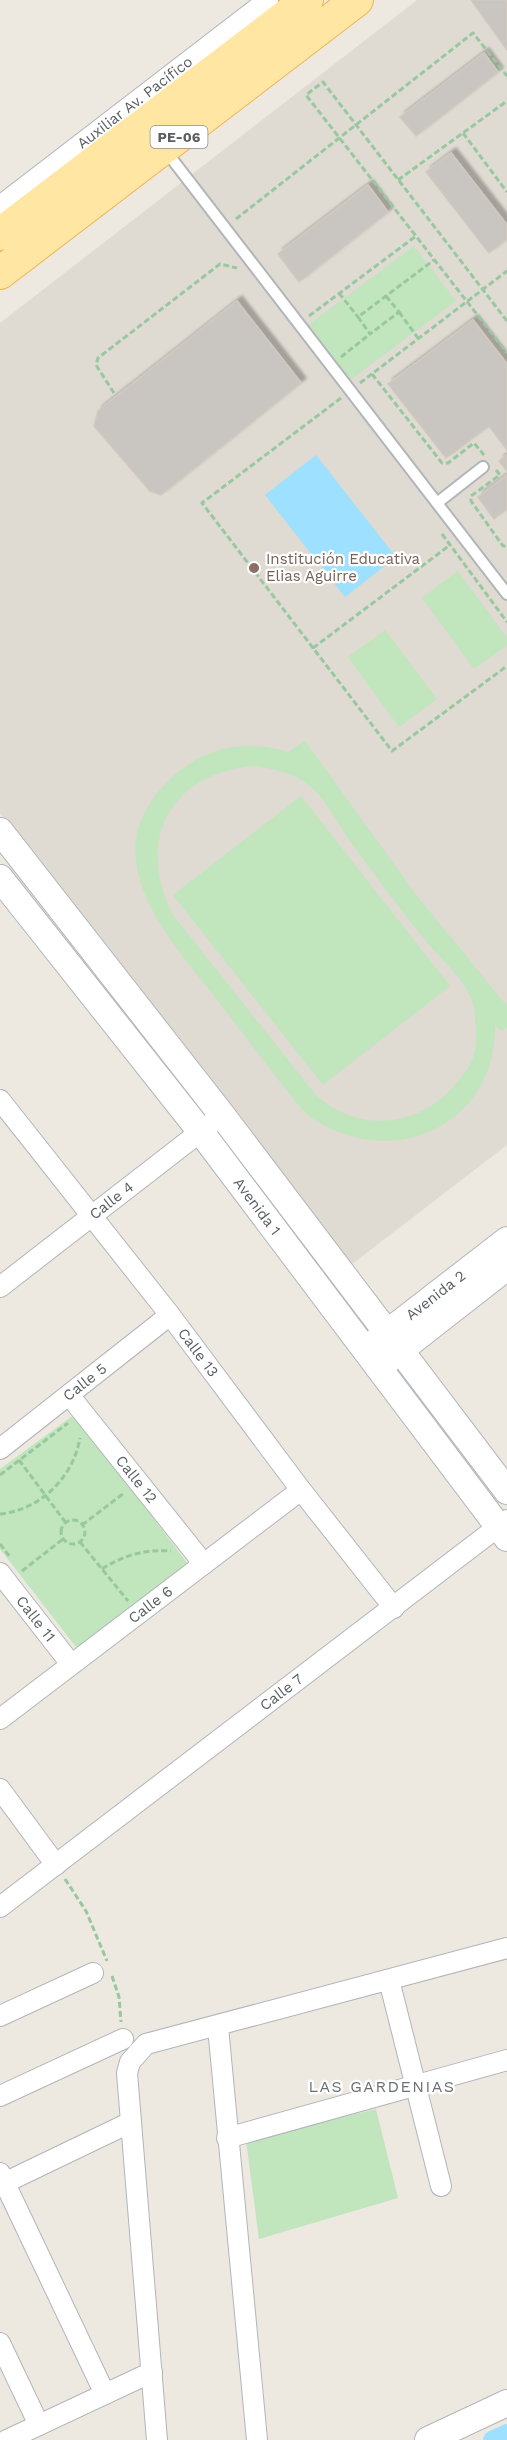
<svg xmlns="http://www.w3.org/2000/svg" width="507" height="2440" font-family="'Work Sans',sans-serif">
	<defs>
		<filter id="shadow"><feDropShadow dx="5" dy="-5" stdDeviation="1.5" flood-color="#0004"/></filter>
	</defs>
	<rect width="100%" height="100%" fill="#ede9e1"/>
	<!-- education -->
	<path fill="#dfdad2" d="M417 0H507V1145L347 1268 0 813V323Z"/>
	<!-- green -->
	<path fill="#c1e5bc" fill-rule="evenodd" d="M414 246 456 301 349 381 307 326Z
		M458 571 507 638V645L474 669 422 598Z
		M385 630 437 699 399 727 348 657Z
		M305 741 417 896 507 1006V1027L501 1031 495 1025C496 1130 385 1174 305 1113 275 1077 247 1038 218 1001 165 933 86 851 177 773 209 746 248 739 288 752ZM255 766C275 769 294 773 310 786 326 799 338 824 350 841 376 877 402 912 430 946 446 964 470 984 474 1009 476 1022 478 1041 474 1054 472 1064 464 1074 458 1081 422 1128 358 1135 315 1094L173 915C135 841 170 772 255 766Z
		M301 796 450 986 323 1085 173 895Z
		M71 1417H76L188 1564 82 1648 76 1647 0 1549V1469Z
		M376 2109 398 2198 259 2239 246 2141Z"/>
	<!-- water -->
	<path fill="#9ee0ff" d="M316 455 396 557 345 597 265 495Z"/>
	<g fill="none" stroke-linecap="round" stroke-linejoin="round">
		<!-- canal -->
		<path stroke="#9ee0ff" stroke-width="18" d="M492 2440 507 2433"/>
	</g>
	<!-- building -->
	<path fill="#c9c5c0" stroke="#d1c9bf" stroke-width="1.5" filter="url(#shadow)" d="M471 0H507V50Z
		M484 53 498 72 416 136 400 117Z
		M451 153 507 225V239L489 253 426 172Z
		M368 185 388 212 299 282 278 254Z
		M237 301 301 383 161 495 150 491 94 426 98 411Z
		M473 320 507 364V450L489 426 446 458 388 384Z
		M507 455V471L499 461Z
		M507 475V509L494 519 478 497Z"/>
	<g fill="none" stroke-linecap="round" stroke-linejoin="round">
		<defs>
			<path id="service" d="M165 150 507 594
				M437 503 483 467"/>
			<g id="minor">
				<path id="s1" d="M0 206 268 0"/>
				<path id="s2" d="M0 1100 170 1315 301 1490 394 1608"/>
				<path id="s3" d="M0 1287 222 1115"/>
				<path id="s4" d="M69 1395 204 1564"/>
				<path id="s5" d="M0 1449 170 1315"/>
				<path id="s6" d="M0 1573 71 1664"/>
				<path id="s7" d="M0 1719 301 1490"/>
				<path d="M0 1789 56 1865"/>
				<path id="s8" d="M0 1907 507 1520"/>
				<path d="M389 1980 441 2186"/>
				<path d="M0 2016 93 1973"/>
				<path d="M218 2027 257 2440"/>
				<path d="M0 2096 123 2039"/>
				<path d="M227 2138 507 2060"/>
				<path d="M0 2173 105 2394"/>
				<path d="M0 2185 131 2122"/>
				<path d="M0 2343 39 2425"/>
				<path d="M7 2440 152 2372"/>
				<path d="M157 2440 127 2073 130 2062 146 2044 507 1948"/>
			</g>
			<g id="tertiary">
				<path d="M0 831 222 1115 507 1491"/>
				<path id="s9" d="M0 878 201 1132 507 1538"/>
				<path id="s10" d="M374 1343 507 1240"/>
				<path d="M388 1360 507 1267"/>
				<path d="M428 2440 507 2403"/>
			</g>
			<path id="primary" d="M0 234 307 0
				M0 273 357 0"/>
		</defs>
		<!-- service casing -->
		<use href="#service" stroke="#b2b5b9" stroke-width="14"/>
		<!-- minor casing -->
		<use href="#minor" stroke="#b2b5b9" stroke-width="22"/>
		<!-- tertiary casing -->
		<use href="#tertiary" stroke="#b2b5b9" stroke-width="28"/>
		<!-- primary casing -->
		<use href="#primary" stroke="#f2b454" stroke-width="34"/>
		<!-- path -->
		<path stroke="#97c8a0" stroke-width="3" stroke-dasharray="6 3" stroke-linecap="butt" d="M463 133 507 192
			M398 180 507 101
			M236 219 473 33 507 76
			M339 293 358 317
			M386 296 399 312 370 334 358 317 434 260
			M399 312 418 338
			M309 316 416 236
			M507 321 323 82 306 95 507 353
			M341 357 370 334
			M372 374 442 463H448L474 443 484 455
			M360 383 507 271
			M114 393 96 365 98 358 220 264 237 268
			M341 398 202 503 392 751 507 666
			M496 470 500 475 471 496V501L503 546H507
			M442 534 507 622
			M313 648 450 545
			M19 1460 66 1523
			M0 1475 68 1423
			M0 1514C40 1510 73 1478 80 1438
			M61 1532a12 12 0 1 1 24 0a12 12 0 1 1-24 0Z
			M82 1525 124 1493
			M80 1542 128 1601
			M0 1544 10 1557
			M102 1569C124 1555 145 1549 171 1551
			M22 1571 63 1539
			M65 1879 86 1911 107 1961
			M112 1976 119 1997 121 2022"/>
		<!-- service -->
		<use href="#service" stroke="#fff" stroke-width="10"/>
		<!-- minor -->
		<use href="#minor" stroke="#fff" stroke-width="20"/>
		<!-- tertiary -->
		<use href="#tertiary" stroke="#fff" stroke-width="26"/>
		<!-- primary -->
		<use href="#primary" stroke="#ffe6a3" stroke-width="32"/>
	</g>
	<!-- markers -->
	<circle fill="#8d6e63" stroke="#fff" stroke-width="2" cx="254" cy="568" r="6"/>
	<g text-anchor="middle" stroke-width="4.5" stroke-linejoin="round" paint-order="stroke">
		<!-- shield labels -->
		<rect fill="#fff" stroke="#8b8e91" stroke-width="1.5" x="150.5" y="126" width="57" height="22" rx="4.5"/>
		<g font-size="14" font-weight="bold" fill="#595e62">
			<text x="179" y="142">PE-06</text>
		</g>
		<!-- street labels -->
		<g font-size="15" fill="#595e62" stroke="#fff">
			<text dy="5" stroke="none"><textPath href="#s1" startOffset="170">Auxiliar Av. Pacífico</textPath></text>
			<text dy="5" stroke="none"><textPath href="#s3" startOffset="141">Calle 4</textPath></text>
			<text dy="5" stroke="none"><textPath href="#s9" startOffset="417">Avenida 1</textPath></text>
			<text dy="5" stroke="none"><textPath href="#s10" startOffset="78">Avenida 2</textPath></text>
			<text dy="5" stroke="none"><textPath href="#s2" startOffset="321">Calle 13</textPath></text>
			<text dy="5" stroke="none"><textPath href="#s5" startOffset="108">Calle 5</textPath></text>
			<text dy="5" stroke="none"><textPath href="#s4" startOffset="108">Calle 12</textPath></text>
			<text dy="5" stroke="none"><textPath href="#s7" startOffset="189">Calle 6</textPath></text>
			<text dy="5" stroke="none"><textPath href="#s6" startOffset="58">Calle 11</textPath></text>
			<text dy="5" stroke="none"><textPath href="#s8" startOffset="354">Calle 7</textPath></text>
		</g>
		<!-- education labels -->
		<g font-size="15" fill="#785e54" stroke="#fff" text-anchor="start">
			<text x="266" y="564">Institución Educativa<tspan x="266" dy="17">Elias Aguirre</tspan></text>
		</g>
		<!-- neighbourhood labels -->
		<g font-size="16" letter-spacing="1.5" fill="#6a7074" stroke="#fff">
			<text x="382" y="2092">LAS GARDENIAS</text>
		</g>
	</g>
</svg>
